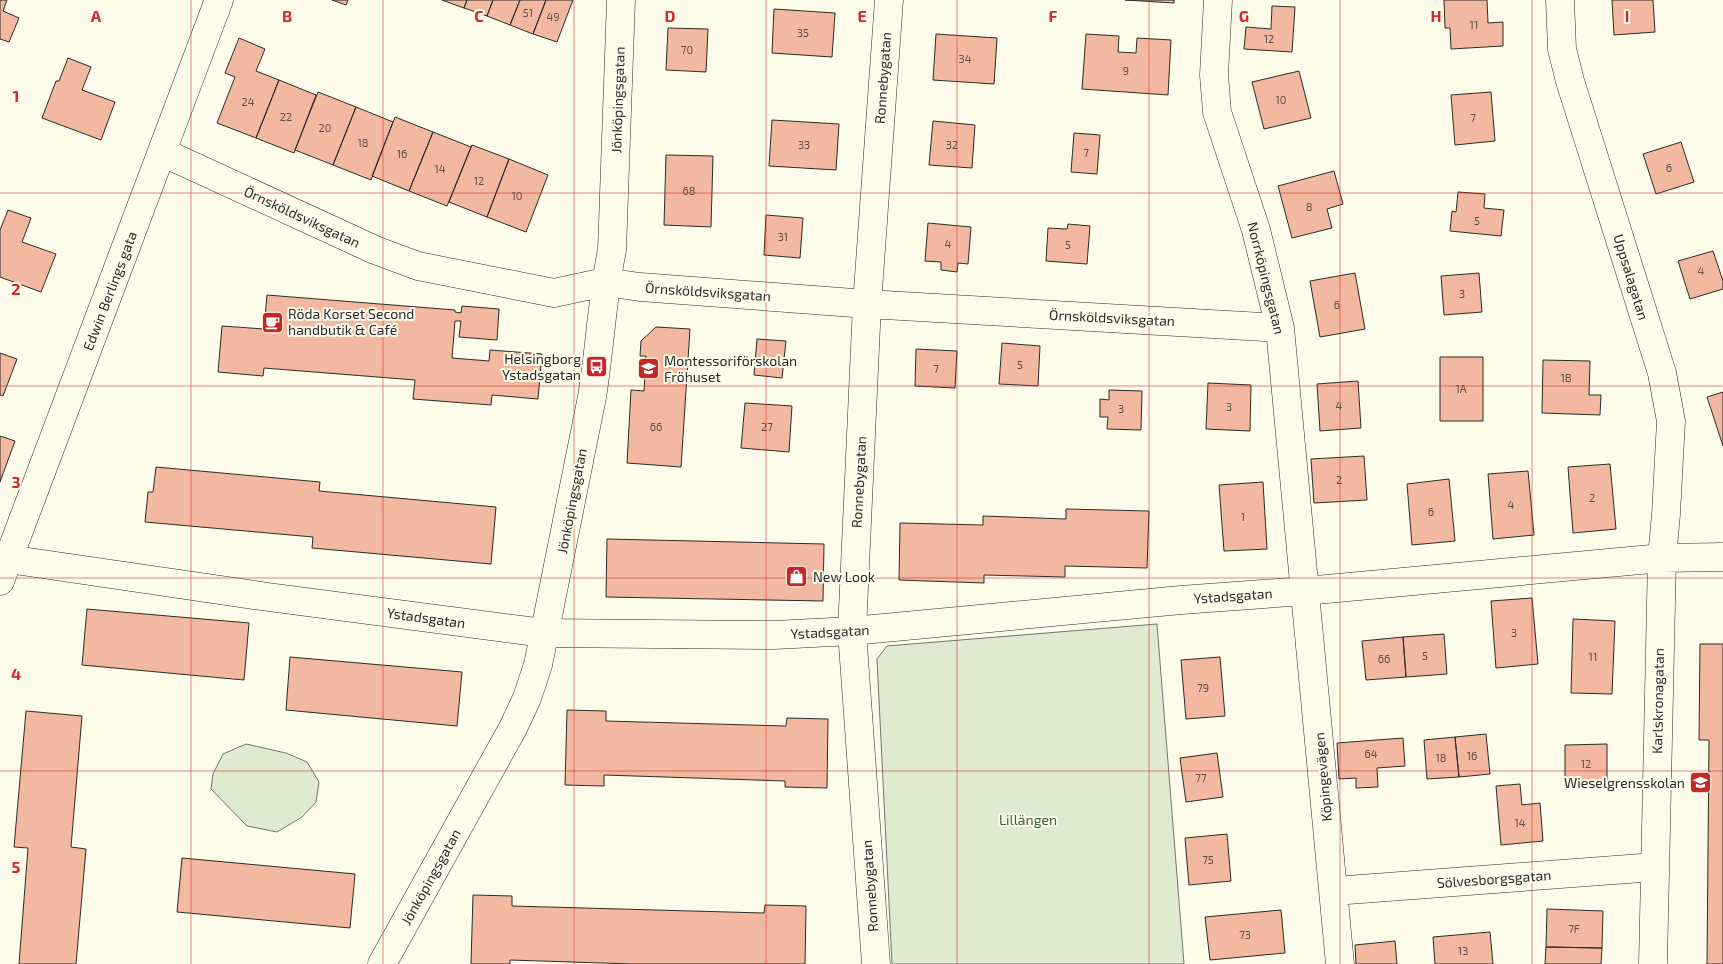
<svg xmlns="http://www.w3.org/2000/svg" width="1723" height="964" font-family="'Exo 2',sans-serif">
	<rect width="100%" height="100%" fill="#fdfbea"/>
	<!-- green -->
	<path fill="#deebd1" stroke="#74746e" d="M1157 624 1184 964H892L877 659 887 646Z
		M246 744 286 753 307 762 319 782 316 802 302 817 277 832 247 826 211 789 213 774 223 754Z"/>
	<!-- building -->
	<path fill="#f2b8a0" stroke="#2b2b2b" d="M0 0H7L3 11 19 18 9 42 0 39Z
		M332 0H348L346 5Z
		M442 0H467L464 8Z
		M467 0H493L487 16 464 8Z
		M493 0H520L510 25 487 16Z
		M520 0H546L533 34 510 25Z
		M546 0H573L557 42 533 34Z
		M1125 0H1174V3Z
		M1444 0H1487L1488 23 1503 22V46L1451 49 1450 28H1445Z
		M1612 0H1653L1655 32 1614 35Z
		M1272 6 1295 7 1292 52 1244 49 1246 27 1271 29Z
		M774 9 835 13 832 57 772 53Z
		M668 28 708 29 706 72 666 70Z
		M936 34 997 38 994 84 933 80Z
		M1086 34 1119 36 1118 52 1136 53 1137 38 1171 40 1168 95 1082 89Z
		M239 38 265 49 256 71 279 80 256 138 217 123 235 77 225 73Z
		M68 58 91 67 82 90 115 102 101 140 42 118 56 81H59Z
		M1299 71 1311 118 1264 129 1252 82Z
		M279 80 316 95 294 153 256 138Z
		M318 92 356 107 333 165 295 150Z
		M1491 92 1495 141 1455 145 1451 95Z
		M356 107 393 122 371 180 333 165Z
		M395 117 433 132 409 191 372 176Z
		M772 120 839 124 836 170 769 166Z
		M933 121 975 125 972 168 929 165Z
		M433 132 471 147 447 206 409 191Z
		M1074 133 1100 135 1097 174 1071 172Z
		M1681 142 1694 182 1656 194 1643 154Z
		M472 145 509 159 487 217 449 202Z
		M666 155 713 156 711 227 664 225Z
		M509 159 548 175 526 232 487 217Z
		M1334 171 1343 204 1327 209 1332 228 1292 238 1278 186Z
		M1458 192 1485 194 1484 208 1504 210 1501 236 1450 231 1452 211 1456 212Z
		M8 210 31 218 22 242 56 254 41 292 0 277V230Z
		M766 215 803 218 800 258 764 255Z
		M928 223 971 227 968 264 958 263 957 272 941 270V262L925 261Z
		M1068 224 1090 226 1087 264 1046 261 1048 228 1067 229Z
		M1713 251 1723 281V289L1690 299 1678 261Z
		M1355 273 1365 329 1320 337 1310 281Z
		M1479 273 1482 312 1444 315 1441 276Z
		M267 295 455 310V312L461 313 462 306 499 309 497 340 459 337 461 321H455L452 358 489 361 490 350 542 354 538 399 492 395 491 405 413 399 415 380 264 368 263 376 218 372 222 326 264 329Z
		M656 327 690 329 681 467 627 463 631 390 644 391 646 356H640L641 341Z
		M757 339 786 341 782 378 754 375Z
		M1002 343 1040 346 1038 386 999 384Z
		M916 349 957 351 955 388 915 386Z
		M0 353 17 359 3 396 0 395Z
		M1440 357H1483V421H1440Z
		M1543 360 1590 361 1589 395H1601L1600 415 1542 413Z
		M1358 381 1361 428 1320 431 1317 384Z
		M1208 383 1251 385 1250 431 1206 429Z
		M1109 390 1142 391 1141 430 1107 429 1108 417H1100V399L1109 400Z
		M1723 392V446L1707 397Z
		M745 403 792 406 789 452 741 448Z
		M0 436 15 441 0 482Z
		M1364 456 1367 500 1314 503 1311 459Z
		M1610 464 1616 529 1573 533 1568 467Z
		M156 467 320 482 319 491 496 507 491 564 312 548 313 537 145 522 148 492H153Z
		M1528 471 1534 535 1493 539 1488 474Z
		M1449 479 1455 541 1412 545 1407 484Z
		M1263 482 1267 549 1224 551 1219 485Z
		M1066 509 1149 511 1147 568 1065 566V577L984 575V583L899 580 900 523 983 525V516L1066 519Z
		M607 539 824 544 823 601 606 597Z
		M1532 598 1538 664 1496 668 1491 601Z
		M87 609 249 623 244 680 82 665Z
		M1573 619 1615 621 1612 694 1571 693Z
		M1444 634 1447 674 1406 677 1403 637Z
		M1403 637 1406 677 1366 680 1362 641Z
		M1700 644H1723V964H1707L1709 740H1699Z
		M290 657 462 672 457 726 286 710Z
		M1220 657 1225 716 1186 719 1181 660Z
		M567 710 606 711V721L786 726 787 718 828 719 827 788 785 787V781L604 775V786L565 785Z
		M26 711 82 716 71 847 86 849 76 964H19L28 848 14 847Z
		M1486 734 1490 774 1459 777 1455 737Z
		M1455 737 1459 777 1427 779 1424 740Z
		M1403 738 1405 766 1377 768 1378 787 1356 788V778L1339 779 1337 743Z
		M1607 744V783H1565V745Z
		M1217 753 1223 797 1186 802 1180 758Z
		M1520 784 1522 805 1540 803 1543 841 1501 845 1496 786Z
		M1227 834 1231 881 1189 885 1185 838Z
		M182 858 355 874 350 928 177 912Z
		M473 895 512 896V906L764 913 765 905 806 906 805 964H633L510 960V964H471Z
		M1547 909 1603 911 1602 948 1546 947Z
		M1281 910 1285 953 1210 960 1205 917Z
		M1490 932 1493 964H1435L1433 937Z
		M1395 941 1397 964H1356L1355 945Z
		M1546 947 1602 948 1601 964H1545Z"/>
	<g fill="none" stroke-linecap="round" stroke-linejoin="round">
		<defs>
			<path id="minor" d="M1218 0 1214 75 1217 112 1256 230 1280 328 1340 964
				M1560 0 1562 49 1570 81 1662 373 1671 421 1666 514 1662 558 1653 964
				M162 152 375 250 418 266 554 293 605 282 640 287 867 304 1280 328
				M0 556 8 559 268 597 544 633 774 635 852 631 1181 600 1305 591 1662 558 1723 557
				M0 581 219 0
				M1334 891 1655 867
				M382 964 513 728 527 698 538 665 592 397C600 348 602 298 612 250L621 0
				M876 964 852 631 867 304 889 0"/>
		</defs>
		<!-- minor casing -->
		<use href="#minor" stroke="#2b2b2b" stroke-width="29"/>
		<!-- minor -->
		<use href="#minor" stroke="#fdfbea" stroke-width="28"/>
	</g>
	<!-- grid -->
	<path fill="none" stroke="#d62828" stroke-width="1" stroke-opacity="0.55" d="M191 0V964M383 0V964M574 0V964M766 0V964M957 0V964M1149 0V964M1340 0V964M1532 0V964M0 193H1723M0 386H1723M0 578H1723M0 771H1723"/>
	<!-- icons -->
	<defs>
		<symbol id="cafe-square" viewBox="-11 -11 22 22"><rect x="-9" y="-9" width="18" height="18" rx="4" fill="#c62828" stroke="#fdfbea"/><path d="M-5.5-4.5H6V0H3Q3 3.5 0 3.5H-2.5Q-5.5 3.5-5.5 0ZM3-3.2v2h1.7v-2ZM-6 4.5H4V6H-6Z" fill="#fff"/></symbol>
		<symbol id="bus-square" viewBox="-11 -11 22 22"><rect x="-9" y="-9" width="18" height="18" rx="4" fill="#c62828" stroke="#fdfbea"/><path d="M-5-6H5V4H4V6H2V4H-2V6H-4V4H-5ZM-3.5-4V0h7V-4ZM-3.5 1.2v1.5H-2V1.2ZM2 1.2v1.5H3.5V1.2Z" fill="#fff"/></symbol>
		<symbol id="school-square" viewBox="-11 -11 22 22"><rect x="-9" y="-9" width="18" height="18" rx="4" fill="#c62828" stroke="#fdfbea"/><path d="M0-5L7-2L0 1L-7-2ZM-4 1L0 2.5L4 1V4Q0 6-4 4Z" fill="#fff"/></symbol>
		<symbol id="shop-square" viewBox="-11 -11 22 22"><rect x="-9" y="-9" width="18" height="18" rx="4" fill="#c62828" stroke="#fdfbea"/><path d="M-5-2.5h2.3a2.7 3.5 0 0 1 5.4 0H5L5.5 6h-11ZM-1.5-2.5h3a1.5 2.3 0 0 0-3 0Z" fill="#fff"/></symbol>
	</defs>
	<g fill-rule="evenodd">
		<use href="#cafe-square" x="260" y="310" width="25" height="25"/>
		<use href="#bus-square" x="584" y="354" width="25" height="25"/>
		<use href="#school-square" x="636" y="356" width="25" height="25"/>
		<use href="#shop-square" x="784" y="564" width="25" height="25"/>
		<use href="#school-square" x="1688" y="770" width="25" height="25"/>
	</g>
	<g text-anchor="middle" stroke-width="4" stroke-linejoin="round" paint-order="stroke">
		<!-- number labels -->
		<g font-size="11" fill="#5d4e48">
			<text x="528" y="17">51</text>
			<text x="553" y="21">49</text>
			<text x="1474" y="29">11</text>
			<text x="803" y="37">35</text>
			<text x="1269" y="43">12</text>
			<text x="687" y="54">70</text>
			<text x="965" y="63">34</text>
			<text x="1126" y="75">9</text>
			<text x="1281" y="104">10</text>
			<text x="248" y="106">24</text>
			<text x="286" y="121">22</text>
			<text x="1473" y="122">7</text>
			<text x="325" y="132">20</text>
			<text x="363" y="147">18</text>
			<text x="804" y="149">33</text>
			<text x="952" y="149">32</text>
			<text x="1086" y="157">7</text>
			<text x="402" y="158">16</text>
			<text x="1669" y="172">6</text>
			<text x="440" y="173">14</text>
			<text x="479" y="185">12</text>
			<text x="689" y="195">68</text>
			<text x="517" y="200">10</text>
			<text x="1309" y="211">8</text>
			<text x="1477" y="225">5</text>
			<text x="783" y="241">31</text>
			<text x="948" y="248">4</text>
			<text x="1068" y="249">5</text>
			<text x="1701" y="275">4</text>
			<text x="1462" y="298">3</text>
			<text x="1337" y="309">6</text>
			<text x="1020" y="369">5</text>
			<text x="936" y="373">7</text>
			<text x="1566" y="382">1B</text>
			<text x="1461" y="393">1A</text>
			<text x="1339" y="410">4</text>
			<text x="1229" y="411">3</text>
			<text x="1121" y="413">3</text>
			<text x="656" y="431">66</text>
			<text x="767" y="431">27</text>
			<text x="1339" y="484">2</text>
			<text x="1592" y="502">2</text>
			<text x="1511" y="509">4</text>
			<text x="1431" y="516">6</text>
			<text x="1243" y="521">1</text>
			<text x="1514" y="637">3</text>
			<text x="1425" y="660">5</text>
			<text x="1593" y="661">11</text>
			<text x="1384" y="663">66</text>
			<text x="1203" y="692">79</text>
			<text x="1371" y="758">64</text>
			<text x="1472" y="760">16</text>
			<text x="1441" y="762">18</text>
			<text x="1586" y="768">12</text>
			<text x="1201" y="782">77</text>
			<text x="1520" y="827">14</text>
			<text x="1208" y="864">75</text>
			<text x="1574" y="933">7F</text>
			<text x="1245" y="939">73</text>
			<text x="1463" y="955">13</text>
		</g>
		<!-- street labels -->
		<g font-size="14" fill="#2b2b2b" stroke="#fdfbea">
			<text transform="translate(883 78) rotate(-86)" y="5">Ronnebygatan</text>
			<text transform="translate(618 100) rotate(-88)" y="5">Jönköpingsgatan</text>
			<text transform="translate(302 217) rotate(25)" y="5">Örnsköldsviksgatan</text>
			<text transform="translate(1631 277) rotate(73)" y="5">Uppsalagatan</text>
			<text transform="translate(1266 278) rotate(76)" y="5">Norrköpingsgatan</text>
			<text transform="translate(110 291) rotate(-69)" y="5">Edwin Berlings gata</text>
			<text transform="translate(708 292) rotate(4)" y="5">Örnsköldsviksgatan</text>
			<text transform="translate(1112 318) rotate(3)" y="5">Örnsköldsviksgatan</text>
			<text transform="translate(859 482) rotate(-87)" y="5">Ronnebygatan</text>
			<text transform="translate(572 501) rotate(-79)" y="5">Jönköpingsgatan</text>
			<text transform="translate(1233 596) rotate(-4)" y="5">Ystadsgatan</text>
			<text transform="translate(426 618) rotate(8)" y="5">Ystadsgatan</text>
			<text transform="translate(830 632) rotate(-3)" y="5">Ystadsgatan</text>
			<text transform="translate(1658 701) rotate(-89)" y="5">Karlskronagatan</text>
			<text transform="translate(1323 777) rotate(-95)" y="5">Köpingevägen</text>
			<text transform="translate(431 877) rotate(-61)" y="5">Jönköpingsgatan</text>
			<text transform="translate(1494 879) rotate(-4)" y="5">Sölvesborgsgatan</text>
			<text transform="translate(870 886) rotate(-94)" y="5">Ronnebygatan</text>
		</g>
		<!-- poi labels -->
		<g font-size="14" fill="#2b2b2b" stroke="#fdfbea" text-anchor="start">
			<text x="288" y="319">Röda Korset Second<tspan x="288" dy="16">handbutik &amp; Café</tspan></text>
			<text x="581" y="364" text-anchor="end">Helsingborg<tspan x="581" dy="16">Ystadsgatan</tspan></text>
			<text x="664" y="366">Montessoriförskolan<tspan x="664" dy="16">Fröhuset</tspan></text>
			<text x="813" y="582">New Look</text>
			<text x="1685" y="788" text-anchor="end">Wieselgrensskolan</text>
		</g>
		<!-- park labels -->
		<g font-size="14" fill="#34623c" stroke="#fdfbea">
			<text x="1028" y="825">Lillängen</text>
		</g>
	</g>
	<g font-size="16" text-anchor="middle" font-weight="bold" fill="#d62828" stroke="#fdfbea" stroke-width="4" stroke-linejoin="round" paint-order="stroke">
		<text x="96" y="22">A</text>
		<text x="287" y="22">B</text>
		<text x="479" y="22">C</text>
		<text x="670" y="22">D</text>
		<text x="862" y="22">E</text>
		<text x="1053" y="22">F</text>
		<text x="1244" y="22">G</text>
		<text x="1436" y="22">H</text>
		<text x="1627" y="22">I</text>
		<text x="16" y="102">1</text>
		<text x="16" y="295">2</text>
		<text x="16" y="488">3</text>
		<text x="16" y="680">4</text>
		<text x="16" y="873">5</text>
	</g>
</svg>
